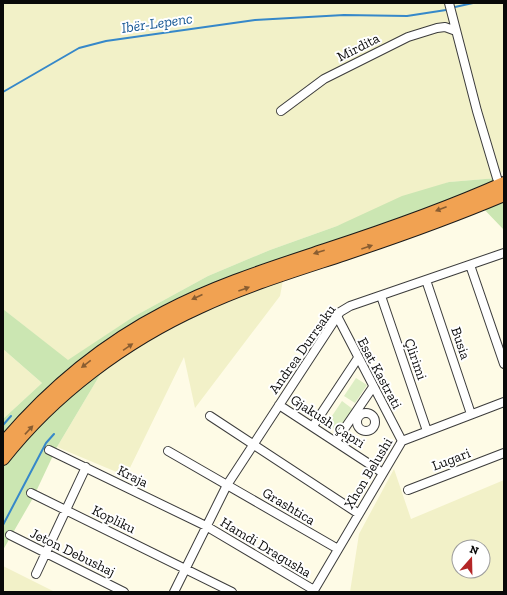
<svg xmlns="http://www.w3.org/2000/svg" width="507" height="595" font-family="'Zilla Slab',serif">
	<rect width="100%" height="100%" fill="#fefbe6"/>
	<!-- farmland -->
	<path fill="#f2f1c8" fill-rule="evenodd" d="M3 3H504V170L497 178 449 182 337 226 270 250 208 276 133 317 68 361 3 309Z
		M284 275 280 296 195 408 184 357 126 476 57 447 110 358 138 340Z
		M3 349 42 383 3 419Z
		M394 469 411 519 504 480V592H350L359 534ZM459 547H483V571H459Z
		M3 566 55 592H3Z"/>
	<!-- green -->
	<path fill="#cbe6b2" d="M497 178 504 203V230L480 205 238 291 110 358 57 447 33 498 3 550V419L42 383 3 349V309L68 360 133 317 208 276 270 250 337 226 402 196 449 182Z"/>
	<!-- pitch -->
	<path fill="#ddeec4" d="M356 378 367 385 355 403 344 396Z
		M342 401 354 410 339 433 326 425Z"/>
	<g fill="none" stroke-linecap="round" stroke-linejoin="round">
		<!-- stream -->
		<path stroke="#3688c9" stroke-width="2" d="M455 7 473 3
			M3 92 79 48 106 41 255 20 344 15 407 16 446 10
			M3 425 11 416
			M3 525 46 443 54 434"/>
		<defs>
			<path id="minor" d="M449 3 477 111 497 178
				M281 111 324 79 408 37 437 28 445 27 456 31
				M470 265 504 364
				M426 280 471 414
				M381 296 427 431
				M337 316 402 441
				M279 405 383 473
				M357 422a9 9 0 1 1 18 0a9 9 0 1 1-18 0Z
				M210 416 359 514
				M313 426 358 358
				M336 441 373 387
				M49 450 206 526 314 590
				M168 451 338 549
				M408 490 504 453
				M31 493 232 592
				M10 535 124 592
				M36 574 86 467
				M174 592 227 485 340 312 350 306 504 253
				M313 592 402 441 504 402"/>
			<path id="highway" d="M3 443C48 390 103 344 165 312 216 285 271 268 325 250 386 230 446 209 504 183
				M3 459C54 394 125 341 200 307 247 285 297 270 345 254 399 236 452 217 504 195"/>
		</defs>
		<!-- minor casing -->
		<use href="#minor" stroke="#3c3c3c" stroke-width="10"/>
		<!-- highway casing -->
		<use href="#highway" stroke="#1a1a1a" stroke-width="14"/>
		<!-- minor -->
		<use href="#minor" stroke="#fff" stroke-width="8"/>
		<!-- highway -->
		<use href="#highway" stroke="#f1a252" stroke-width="12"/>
	</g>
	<!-- one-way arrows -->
	<defs><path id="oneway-solid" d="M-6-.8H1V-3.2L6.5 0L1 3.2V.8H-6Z"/></defs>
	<g fill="#895d31">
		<use href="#oneway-solid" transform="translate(441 209) rotate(159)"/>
		<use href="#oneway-solid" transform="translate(367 247) rotate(-19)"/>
		<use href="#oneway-solid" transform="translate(319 252) rotate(162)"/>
		<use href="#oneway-solid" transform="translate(244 289) rotate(-20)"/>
		<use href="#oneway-solid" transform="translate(197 297) rotate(156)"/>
		<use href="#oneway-solid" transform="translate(128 347) rotate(-34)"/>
		<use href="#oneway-solid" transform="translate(86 364) rotate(142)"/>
		<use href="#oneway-solid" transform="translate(29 430) rotate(-47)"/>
	</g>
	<g text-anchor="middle" stroke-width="4" stroke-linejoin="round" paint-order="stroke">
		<!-- street labels -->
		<g font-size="14" fill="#090909" stroke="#fff">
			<text transform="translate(358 47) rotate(-27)" y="5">Mirdita</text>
			<text transform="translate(461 343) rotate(71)" y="5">Busia</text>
			<text transform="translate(302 349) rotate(-55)" y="5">Andrea Durrsaku</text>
			<text transform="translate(416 359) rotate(71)" y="5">Çlirimi</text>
			<text transform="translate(380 373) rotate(62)" y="5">Esat Kastrati</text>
			<text transform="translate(328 421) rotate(33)" y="5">Gjakush Çapri</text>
			<text transform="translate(451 459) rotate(-21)" y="5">Lugari</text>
			<text transform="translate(368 473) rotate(-59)" y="5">Xhon Belushi</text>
			<text transform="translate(133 476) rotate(26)" y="5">Kraja</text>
			<text transform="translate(289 506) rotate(31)" y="5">Grashtica</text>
			<text transform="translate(114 519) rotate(26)" y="5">Kopliku</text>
			<text transform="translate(266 547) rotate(31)" y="5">Hamdi Dragusha</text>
			<text transform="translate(73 552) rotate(26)" y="5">Jeton Debushaj</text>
		</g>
		<!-- water labels -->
		<g font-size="15" font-style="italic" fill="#185996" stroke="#fff">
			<text transform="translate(157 23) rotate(-8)" y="5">Ibër-Lepenc</text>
		</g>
	</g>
	<!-- border -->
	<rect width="507" height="595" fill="none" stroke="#090909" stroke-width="8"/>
	<!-- north arrow -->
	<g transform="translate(471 559) rotate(20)"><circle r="19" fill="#ffffff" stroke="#9d9d9d"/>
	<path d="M0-3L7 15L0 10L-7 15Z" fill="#b42627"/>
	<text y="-6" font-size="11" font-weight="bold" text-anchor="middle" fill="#090909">N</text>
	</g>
</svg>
